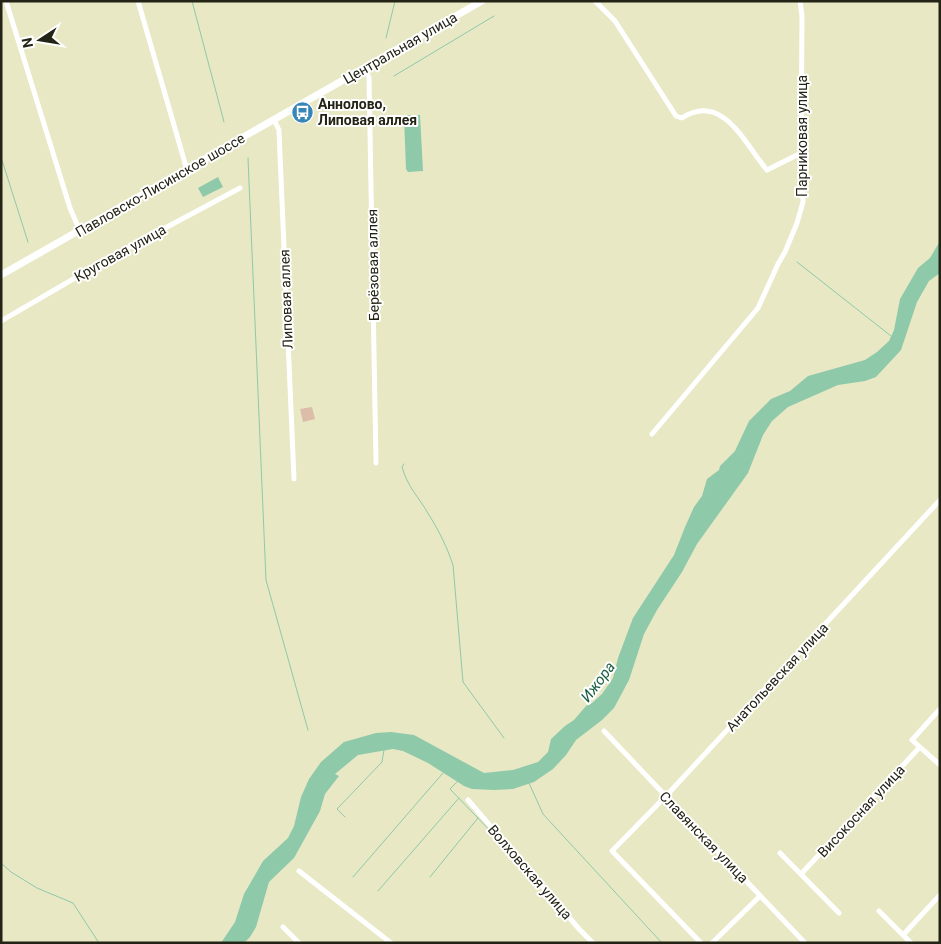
<svg xmlns="http://www.w3.org/2000/svg" width="941" height="944" font-family="Roboto,sans-serif">
	<rect width="100%" height="100%" fill="#e8e8c5"/>
	<!-- green -->
	<path fill="#ddbda9" d="M312 407 315 419 303 422 300 409Z"/>
	<!-- water -->
	<path fill="#8ec9aa" d="M406 115H420L423 171 408 172 406 169 404 117Z
		M218 177 223 187 203 197 198 188Z
		M940 241V273L929 281 917 302 901 350 876 377 865 381 838 385 788 407 772 421 763 435 748 473 697 544 682 572 657 610 644 634 629 680 614 708 602 720 576 740 566 755 553 769 534 782 513 789 494 790 472 789 464 786 428 763 403 751 393 749 358 755 335 774 339 776 325 794 320 811 294 858 269 882 256 927 250 937 244 943H221L235 922 244 894 263 861 288 838 294 826 301 797 309 779 321 762 344 742 376 733 391 732 414 735 484 773 513 770 538 762 548 752 551 739 565 726 574 720 586 706 592 703 602 694 613 678 618 658 633 618 674 555 685 527 694 507 702 496 707 479 719 470 720 466 735 451 749 421 771 399 790 391 808 376 865 360 877 352 889 341 894 330 900 299 918 268 930 258Z"/>
	<g fill="none" stroke-linecap="round" stroke-linejoin="round">
		<!-- stream -->
		<path stroke="#8ec9aa" stroke-width="1" d="M192 1 224 122
			M386 38 395 1
			M394 76 494 16
			M1 157 28 242
			M248 158 266 580 308 730
			M797 262 891 336
			M404 464 402 467C408 488 419 497 429 515 439 531 447 547 453 565L463 682 504 738
			M458 781 450 789 497 838
			M529 783 543 814 662 943
			M345 817 337 809 382 762 384 750
			M1 863 11 872 37 888 73 903 99 943
			M353 877 443 773
			M430 877 478 818
			M378 891 459 798"/>
		<!-- street -->
		<path stroke="#fff" stroke-width="5" d="M6 1 70 208 80 231
			M138 1 187 170
			M595 1 615 21 676 116 682 118C723 91 746 146 767 170L801 153
			M364 69 369 77 376 463
			M274 120 279 130 280 155 294 479
			M1 321 111 257 240 188
			M652 434 758 308 778 264 785 252 797 223 803 202 801 153 802 16 800 1
			M940 709 912 740 940 765
			M604 731 805 943
			M468 800 580 930 593 943
			M780 853 839 913
			M299 871 391 943
			M801 874 920 747
			M879 911 911 943
			M283 927 299 943
			M903 935 940 895
			M701 943 612 851 666 796 940 500
			M712 943 760 896"/>
		<!-- secondary -->
		<path stroke="#fff" stroke-width="7" d="M1 275 482 1"/>
	</g>
	<!-- icons -->
	<defs>
		<symbol id="bus-disc" viewBox="-11 -11 22 22"><circle r="9.5" fill="#3886b8" stroke="#fff"/><path d="M-5-6H5V4H4V6H2V4H-2V6H-4V4H-5ZM-3.5-4V0h7V-4ZM-3.5 1.2v1.5H-2V1.2ZM2 1.2v1.5H3.5V1.2Z" fill="#fff"/></symbol>
	</defs>
	<g fill-rule="evenodd">
		<use href="#bus-disc" x="290" y="100" width="25" height="25"/>
	</g>
	<g text-anchor="middle" stroke-width="4" stroke-linejoin="round" paint-order="stroke">
		<!-- street labels -->
		<g font-size="14" fill="#232316" stroke="#fff">
			<text transform="translate(400 48) rotate(-30)" y="5">Центральная улица</text>
			<text transform="translate(802 136) rotate(-90)" y="5">Парниковая улица</text>
			<text transform="translate(160 185) rotate(-30)" y="5">Павловско-Лисинское шоссе</text>
			<text transform="translate(120 253) rotate(-29)" y="5">Круговая улица</text>
			<text transform="translate(373 265) rotate(-91)" y="5">Берёзовая аллея</text>
			<text transform="translate(286 299) rotate(-92)" y="5">Липовая аллея</text>
			<text transform="translate(777 677) rotate(-47)" y="5">Анатольевская улица</text>
			<text transform="translate(861 811) rotate(-47)" y="5">Високосная улица</text>
			<text transform="translate(704 837) rotate(46)" y="5">Славянская улица</text>
			<text transform="translate(530 872) rotate(49)" y="5">Волховская улица</text>
		</g>
		<!-- poi labels -->
		<g font-size="14" font-weight="bold" fill="#232316" stroke="#fff" text-anchor="start">
			<text x="318" y="109">Аннолово,<tspan x="318" dy="16">Липовая аллея</tspan></text>
		</g>
		<!-- water labels -->
		<g font-size="15" font-style="italic" fill="#1a5f42" stroke="#fff">
			<text transform="translate(598 682) rotate(-53)" y="5">Ижора</text>
		</g>
	</g>
	<!-- border -->
	<rect width="941" height="944" fill="none" stroke="#232316" stroke-width="5"/>
	<!-- north arrow -->
	<g transform="translate(40 40) rotate(258)" stroke="#ffffff" stroke-width="4" paint-order="stroke">
	<path d="M0-4L9 19L0 12L-9 19Z" fill="#232316"/>
	<text y="-8" font-size="14" font-weight="bold" text-anchor="middle" fill="#232316">N</text>
	</g>
</svg>
